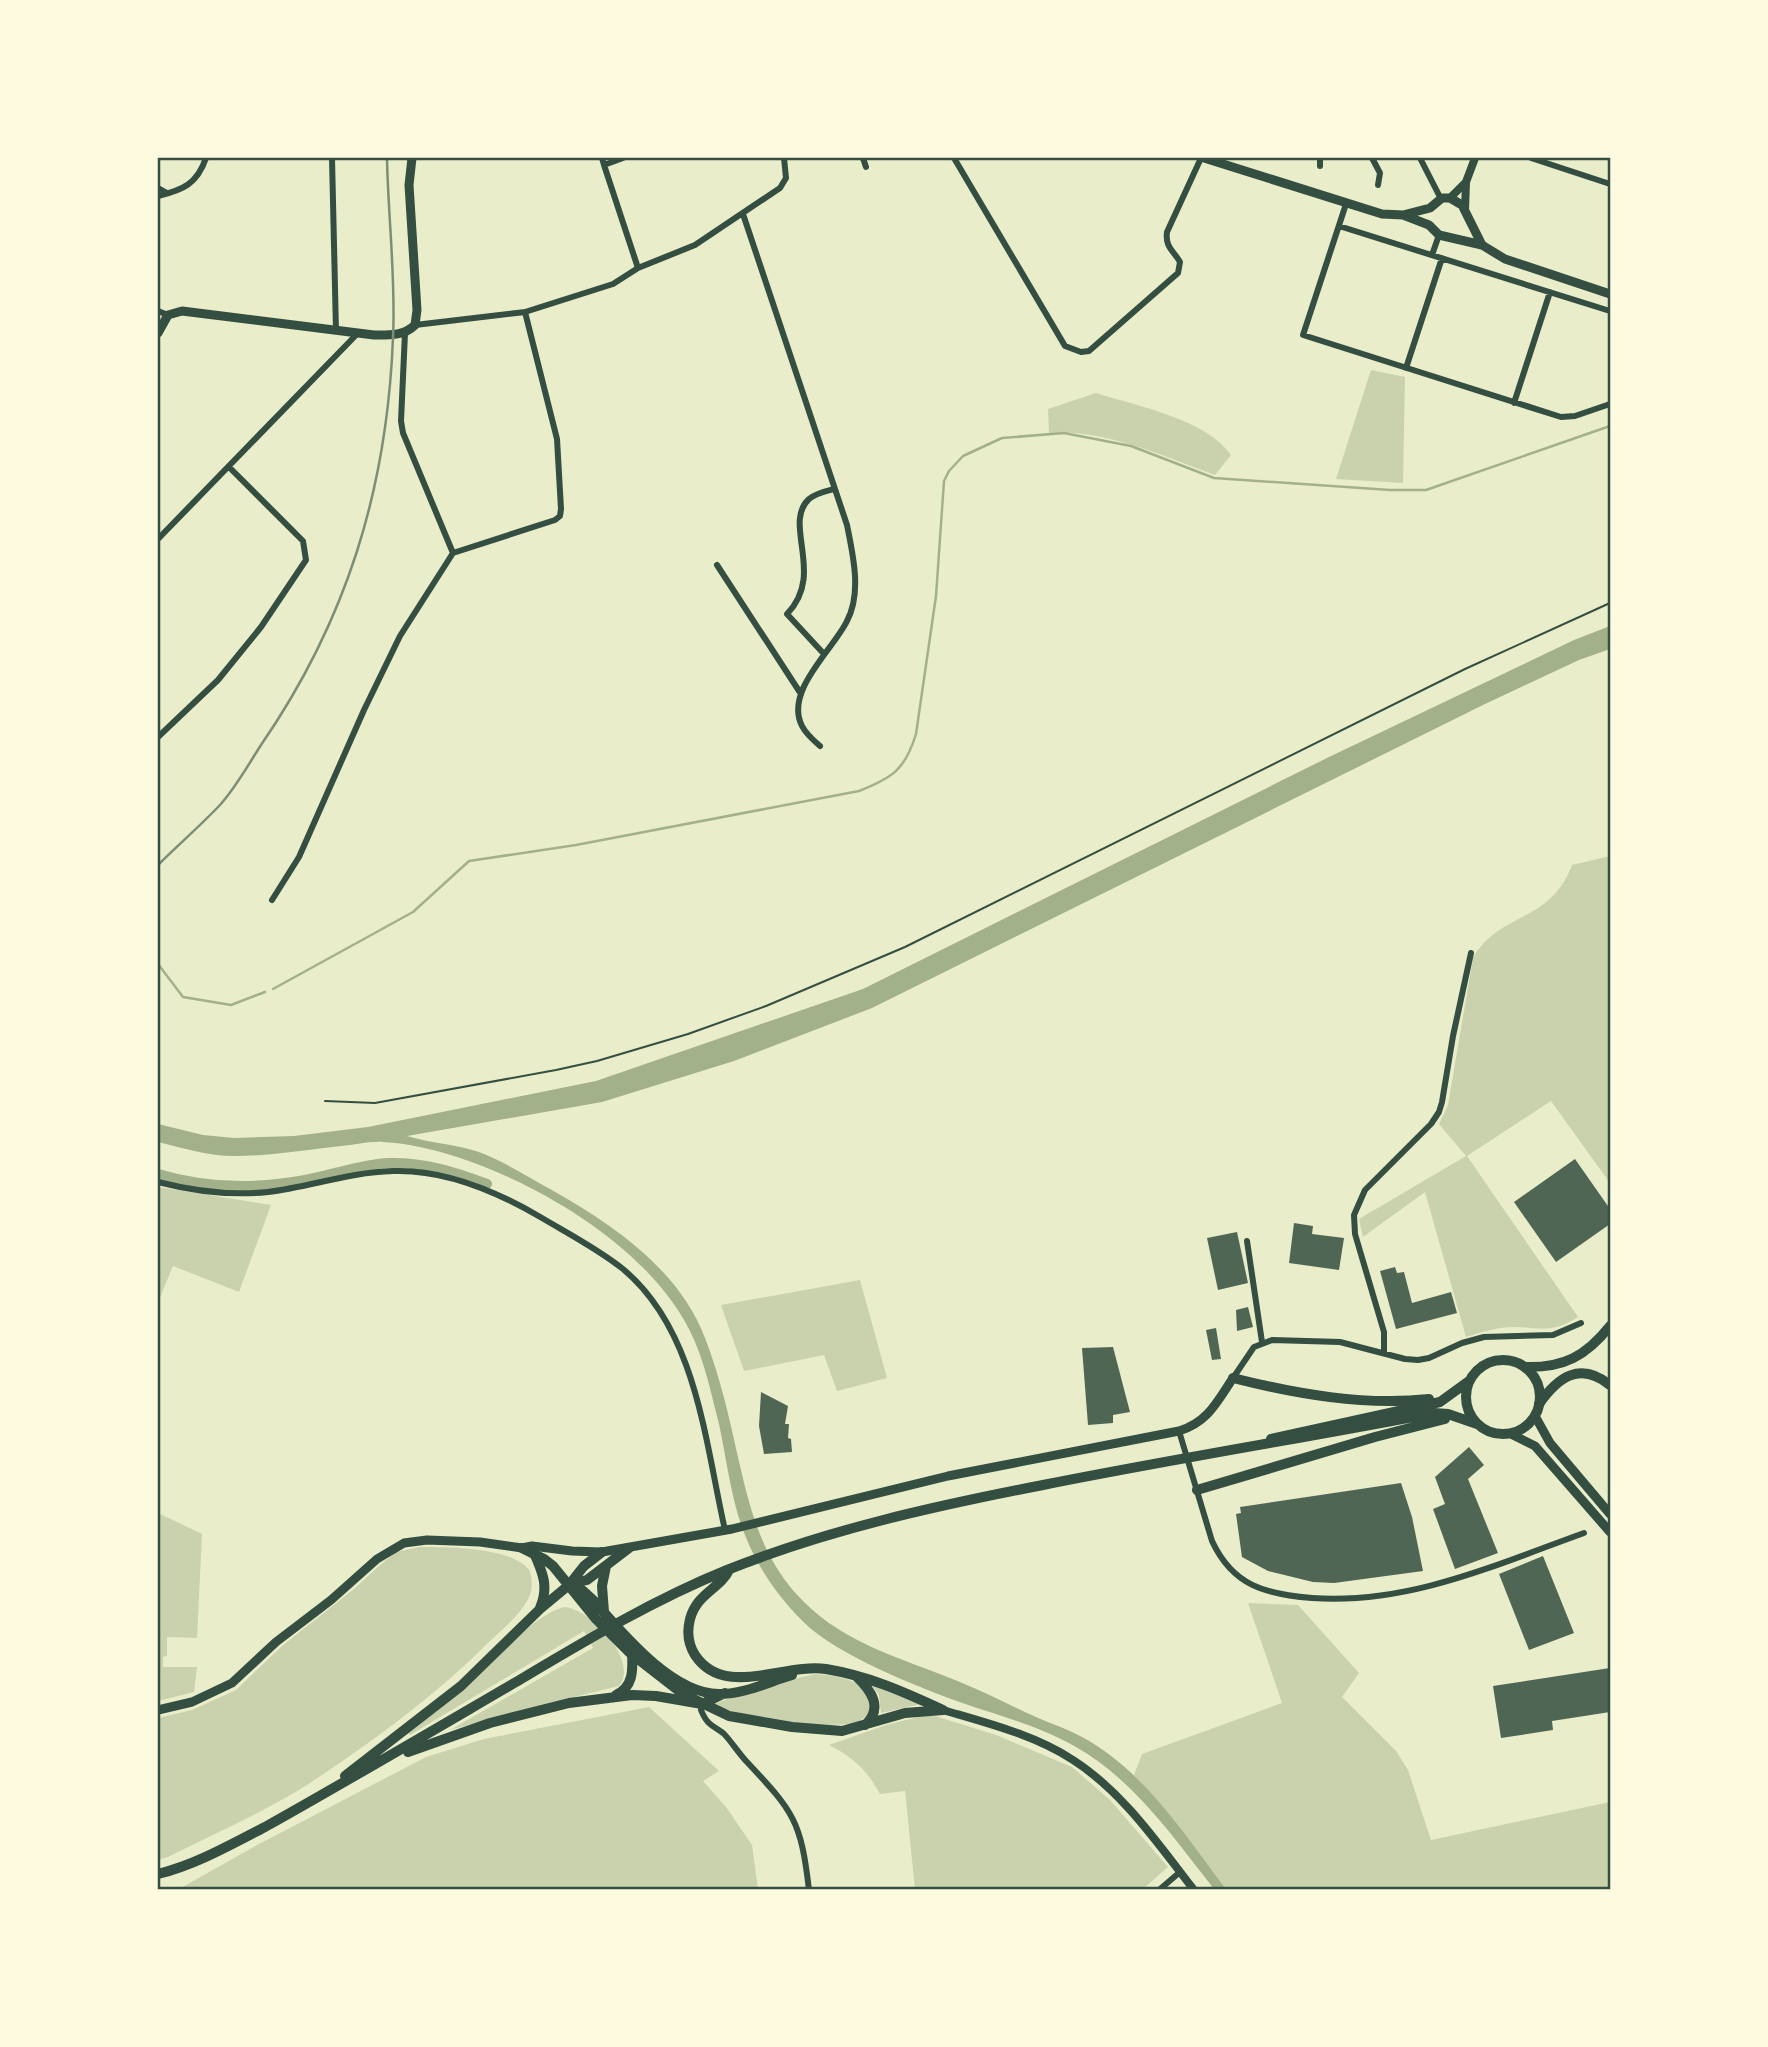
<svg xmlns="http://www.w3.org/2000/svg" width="1768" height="2047" font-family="'DejaVu Sans',sans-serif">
	<rect width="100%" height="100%" fill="#e9edc9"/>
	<!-- green -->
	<path fill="#cad2ad" d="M1371 370 1405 377 1403 483 1336 479Z
		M1096 393C1137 406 1206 419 1231 455L1215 475C1166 457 1102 428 1049 433L1048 409Z
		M1610 856V1183L1551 1101 1467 1156 1578 1317C1553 1333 1543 1328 1515 1327 1498 1327 1481 1332 1466 1337L1425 1192 1363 1237 1359 1219 1466 1156 1439 1124 1448 1105 1473 958C1500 911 1550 924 1572 865Z
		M158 1187 271 1205 239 1292 173 1266 158 1302Z
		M860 1280 887 1378 837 1391 824 1355 744 1371 721 1305Z
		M158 1513 202 1534 197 1638 167 1637V1656L163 1657V1667H197L194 1692 158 1701Z
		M420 1547C447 1547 514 1547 530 1571 532 1581 533 1588 529 1597 521 1614 503 1629 490 1641 436 1695 374 1741 310 1783 265 1812 215 1833 168 1857L158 1860V1718L192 1710 236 1690 282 1646 354 1589 380 1565 396 1552Z
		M1248 1603 1298 1605 1359 1673 1342 1697 1396 1751 1408 1770 1431 1840 1610 1802V1889H1226L1165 1810 1134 1775 1142 1754 1282 1703Z
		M565 1607C590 1609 640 1661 619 1686L541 1705 450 1730 593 1648 584 1631 410 1735 407 1732C429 1715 451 1699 472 1681 496 1660 535 1613 565 1607Z
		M816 1674C835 1676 872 1679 870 1707 869 1712 866 1717 861 1720 839 1733 735 1717 713 1704L779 1682Z
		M870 1682 921 1704 881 1713 879 1695Z
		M649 1707 719 1771 703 1781 726 1807 752 1845 758 1889H179L259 1844 426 1757 484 1739Z
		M922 1716H935L996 1735 1072 1767 1110 1800 1168 1867 1143 1889H915L905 1791 880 1794C866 1769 854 1758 829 1745L886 1725Z"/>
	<!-- water -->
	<path fill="#a3b18a" d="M1610 626V649L1579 660 1485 704 872 1008 734 1061 602 1102 407 1136C429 1143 454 1144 476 1151 502 1160 526 1176 550 1189 612 1224 679 1269 705 1338 717 1369 726 1403 733 1435 747 1496 757 1556 804 1602 846 1644 901 1658 955 1680 983 1691 1009 1705 1036 1717 1049 1723 1062 1727 1074 1733 1141 1765 1183 1833 1226 1889H1214C1174 1838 1134 1780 1076 1747 1045 1729 1011 1719 977 1708 929 1692 848 1660 810 1628 783 1604 758 1569 745 1535 731 1500 727 1461 719 1424 711 1393 704 1358 689 1329 648 1249 544 1186 460 1158 436 1150 408 1143 383 1142 370 1141 355 1145 341 1146 306 1150 270 1156 234 1156 209 1156 182 1148 158 1142V1124L203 1135 234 1138 294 1136 368 1127 596 1081 863 989 1329 757 1574 640Z"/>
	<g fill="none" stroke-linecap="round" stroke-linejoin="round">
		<!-- stream -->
		<path stroke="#a3b18a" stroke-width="2.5" d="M158 964 183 997 231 1005 265 992
			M273 989 413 912 469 861 576 845 859 791C892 778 905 770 916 734L936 596 944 481 949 471 963 456 1002 438 1064 433 1131 446 1214 478 1390 490H1426L1610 426"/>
		<!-- canal -->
		<path stroke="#a3b18a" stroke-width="10" d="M158 1174C205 1188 257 1189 305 1180 333 1175 361 1164 389 1163 424 1162 455 1172 487 1184"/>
	</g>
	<!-- building -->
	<path fill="#4f6655" d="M1575 1159 1610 1209V1224L1556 1262 1514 1202Z
		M1294 1223 1313 1226 1312 1234 1344 1238 1339 1270 1289 1263Z
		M1237 1232 1248 1283 1218 1290 1207 1238Z
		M1395 1267 1397 1273 1404 1272 1412 1303 1451 1292 1457 1313 1396 1329 1380 1271Z
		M1248 1307 1253 1327 1237 1331 1236 1310Z
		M1216 1328 1221 1359 1212 1360 1206 1330Z
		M1113 1347 1130 1412 1113 1415V1423L1088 1425 1082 1348Z
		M761 1392 788 1406 785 1424H789L788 1438 791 1439 792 1452 764 1454 759 1426Z
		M1469 1447 1484 1465 1468 1479 1498 1553 1455 1569 1433 1509 1445 1504 1435 1477Z
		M1401 1483 1412 1517 1423 1571 1334 1583 1313 1582 1268 1571 1242 1557 1236 1514 1241 1513 1240 1507Z
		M1543 1556 1574 1633 1529 1650 1499 1574Z
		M1610 1668V1712L1552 1721 1553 1730 1501 1738 1493 1686Z"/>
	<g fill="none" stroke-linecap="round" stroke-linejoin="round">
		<!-- path -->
		<path stroke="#344e41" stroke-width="2" d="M325 1101 375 1103 556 1070 597 1061 688 1034 766 1006 905 947 1465 669 1610 603"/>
		<!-- minor -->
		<path stroke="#344e41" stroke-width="6" d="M332 158 336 331
			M602 158 604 165 623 158
			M863 158 866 167
			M954 158 1065 346 1081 352 1089 351 1178 273 1180 262C1173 250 1165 247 1167 232L1201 158
			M1320 158V166
			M1372 158 1380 173 1378 185
			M1420 158 1441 199
			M1531 158 1610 184
			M604 165 638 268
			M158 188 167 193
			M158 196C183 190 197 184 206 158
			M1346 204 1303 335 1561 417 1575 416 1610 404
			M743 214 847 525C853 555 862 593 847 621 833 650 784 691 802 726 806 734 813 740 820 746
			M1339 226 1610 311
			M1432 255 1439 235
			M158 311 168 315
			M415 325 525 312 613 284 638 268 695 245 780 188 786 178 784 158
			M405 333 401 421 403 433 453 553
			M1406 368 1442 258
			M1514 403 1550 292
			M158 539 358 333
			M717 565 801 694
			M824 654 787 614C826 574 782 524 809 499 816 493 826 491 834 489
			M158 737 218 680 261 627 306 560 303 541 229 467
			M272 900 299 857 364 710 400 636 453 553 555 520 560 516 561 509 557 439 525 312
			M158 1182C193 1191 230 1196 268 1192 309 1187 350 1172 393 1171 445 1169 498 1192 542 1218 569 1234 598 1249 623 1269 697 1331 705 1442 725 1530
			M1247 1241 1262 1342
			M1384 1353V1332L1355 1234 1354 1215 1365 1190 1431 1124 1439 1112 1442 1102 1453 1036 1471 953
			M1233 1378 1254 1347 1272 1340 1340 1342 1405 1359 1418 1360 1429 1358 1462 1343 1484 1337 1553 1335 1581 1323
			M1179 1431 1212 1541C1233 1586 1265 1594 1312 1598 1408 1605 1495 1565 1584 1533
			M702 1704 701 1710C707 1725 712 1725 723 1733 728 1737 740 1755 747 1762 794 1812 801 1821 809 1890
			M1159 1890 1180 1872"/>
		<!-- tertiary -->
		<path stroke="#344e41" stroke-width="8" d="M1450 198 1466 182
			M1465 210 1466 182 1475 158
			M943 1710C987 1723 1035 1735 1073 1760 1123 1792 1158 1844 1194 1890"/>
		<!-- secondary -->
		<path stroke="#344e41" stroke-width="9" d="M1204 158 1382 214 1403 215 1430 208 1442 198H1450L1462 205 1482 245
			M1403 215 1429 225 1439 235 1482 245 1505 259 1610 294
			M158 333 168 315 182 311 374 335C389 335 404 336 415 325L417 310 409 185 412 158
			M1535 1416 1550 1443 1610 1514
			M1511 1434 1535 1446 1610 1532
			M158 1710 192 1702 232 1683 276 1642 331 1600 377 1559 404 1543 427 1540 480 1542 522 1548 532 1546 572 1551 602 1552 732 1529 948 1476 1179 1431C1208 1422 1217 1402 1233 1378"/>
		<!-- primary -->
		<path stroke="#344e41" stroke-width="10" d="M1466 1397a37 37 0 1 1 74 0a37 37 0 1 1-74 0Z
			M1233 1378C1296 1394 1364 1406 1429 1399
			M1271 1439 1440 1402 1469 1381
			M1197 1490 1375 1437 1445 1419
			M522 1548 544 1559 553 1566 596 1619 629 1652 683 1694 729 1716 792 1727 842 1731 905 1713 943 1710
			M534 1553C543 1573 549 1587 540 1608
			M729 1570C720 1589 697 1593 690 1619 687 1631 688 1644 695 1655 724 1699 783 1663 826 1669 868 1676 902 1691 941 1709
			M570 1584 587 1580 629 1548
			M570 1585 582 1590 593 1600C622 1633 672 1694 719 1694 745 1694 768 1682 792 1675
			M604 1612 602 1586 606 1566
			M856 1676C871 1690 884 1708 865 1725
			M616 1695C633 1687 633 1671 632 1654
			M408 1752 490 1723 569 1703 632 1695 656 1696 702 1704 725 1693
			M345 1776 461 1686 540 1609 569 1585 584 1566 602 1552
			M158 1874C195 1865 230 1845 265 1827 349 1780 432 1731 516 1682 585 1641 653 1600 727 1570 830 1529 935 1506 1043 1485 1173 1459 1304 1438 1434 1413L1448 1414 1477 1424"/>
		<!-- motorway -->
		<path stroke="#344e41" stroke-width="10" d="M1525 1367C1564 1368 1586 1356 1610 1326
			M1539 1404C1558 1377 1580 1361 1610 1385"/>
		<!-- rail -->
		<path stroke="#7c8e77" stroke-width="2.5" d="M158 865C178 845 200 826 219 806 235 789 248 765 261 745 347 620 387 489 393 338 396 278 388 217 387 158"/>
	</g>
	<!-- border -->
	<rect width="1768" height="2047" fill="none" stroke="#fefae0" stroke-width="318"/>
	<rect x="159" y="159" width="1450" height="1729" fill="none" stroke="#344e41" stroke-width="2.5"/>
</svg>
